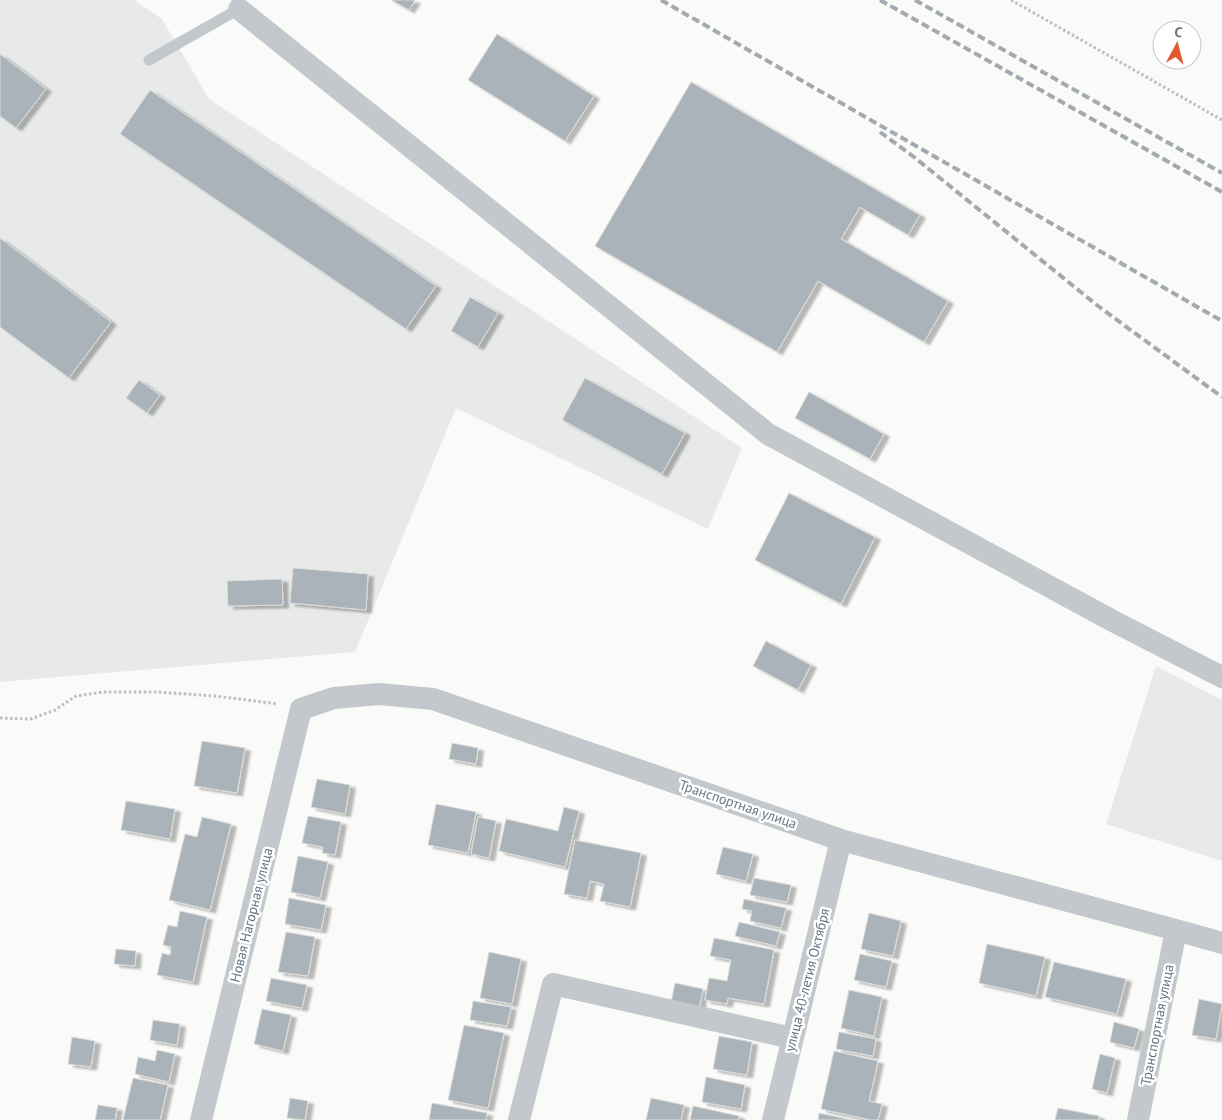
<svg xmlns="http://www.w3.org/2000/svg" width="1222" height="1120" font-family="'PT Sans',sans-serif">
	<defs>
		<filter id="shadow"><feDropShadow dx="5.5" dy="3" stdDeviation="1" flood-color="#0004"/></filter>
	</defs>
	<rect width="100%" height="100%" fill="#fafaf8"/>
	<!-- built -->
	<path fill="#e8e9e9" d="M0 0H134L162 19 209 99 742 448 708 529 456 408 355 652 0 682Z
		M1156 666 1222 700V861L1106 824Z"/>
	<!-- building -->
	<path fill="#aab3b9" stroke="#dcdcda" filter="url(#shadow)" d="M391 0H415L409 10Z
		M497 34 594 96 565 141 468 80Z
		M0 54 46 89 16 128 0 116Z
		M691 82 920 215 908 235 860 207 841 239 948 301 924 342 818 281 777 352 595 246Z
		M150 90 436 286 406 329 120 134Z
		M0 238 111 322 69 378 0 327Z
		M470 297 498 313 478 347 451 331Z
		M585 378 685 433 662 474 562 420Z
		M139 380 160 395 147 413 126 398Z
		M809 392 884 434 870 459 795 418Z
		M789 493 875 537 841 604 755 560Z
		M293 568 368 574 366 610 290 603Z
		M282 579 283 605 228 606 227 581Z
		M766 641 811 665 798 690 753 666Z
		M202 741 245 748 237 793 194 786Z
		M452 743 478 748 476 764 449 759Z
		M317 779 350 785 345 814 311 807Z
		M126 801 175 809 170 839 121 830Z
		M436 804 476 812 468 853 428 845Z
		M564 807 579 811 565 867 499 851 506 819 558 831Z
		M308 816 341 822 335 855 322 853 323 847 302 843Z
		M202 817 231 824 210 910 169 900 185 834 197 837Z
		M478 817 496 821 489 858 471 854Z
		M575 840 641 853 630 907 600 901 604 884 590 881 587 898 564 894Z
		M723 847 753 854 746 881 716 874Z
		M298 856 328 862 320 898 291 892Z
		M754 878 791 885 787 902 750 895Z
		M289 898 326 905 321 930 285 924Z
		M744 899 786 908 781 928 750 921 752 911 742 909Z
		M180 911 207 917 193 982 157 975 162 953 170 955 171 947 163 945 168 925 177 927Z
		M869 913 901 921 893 956 861 949Z
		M739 922 780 932 776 946 735 936Z
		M286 932 315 937 308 976 278 972Z
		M714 938 774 950 764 1004 728 998 727 1004 705 1000 709 978 727 981 731 960 710 956Z
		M987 944 1045 957 1036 996 979 983Z
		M116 949 136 951 135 966 114 964Z
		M489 952 521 959 512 1004 480 998Z
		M860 954 892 961 886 987 854 980Z
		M1054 962 1126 979 1117 1014 1045 997Z
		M271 978 307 985 302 1008 266 1001Z
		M675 983 703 989 699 1009 671 1003Z
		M849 990 882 997 874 1036 841 1028Z
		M1199 999 1222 1004 1216 1039 1192 1035Z
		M473 1001 511 1007 507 1026 470 1020Z
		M262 1009 291 1015 283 1051 254 1044Z
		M153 1020 180 1024 177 1045 150 1040Z
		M1114 1022 1139 1029 1134 1048 1110 1042Z
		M464 1025 504 1033 488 1108 448 1100Z
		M839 1032 876 1039 873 1056 836 1049Z
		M719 1036 752 1042 747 1075 713 1069Z
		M72 1037 95 1041 91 1067 68 1064Z
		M157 1050 175 1054 169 1082 135 1074 138 1057 155 1061Z
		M834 1051 878 1061 869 1101 882 1104 878 1120H871L821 1109Z
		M1100 1054 1115 1058 1107 1093 1092 1089Z
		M706 1077 745 1085 741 1109 702 1102Z
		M133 1078 168 1085 160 1120H123Z
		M290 1098 308 1101 305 1120 287 1118Z
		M651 1098 684 1105 681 1120H646Z
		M432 1103 487 1113 486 1120H429Z
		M98 1105 117 1108 115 1120H95Z
		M693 1106 739 1116 738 1120H690Z
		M1058 1108 1099 1116V1120H1055Z
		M819 1113 852 1120H818Z"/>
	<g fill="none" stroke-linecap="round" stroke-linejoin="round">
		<!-- path -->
		<path stroke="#bbbfc2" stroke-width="3" stroke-dasharray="2.5 2.5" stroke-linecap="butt" d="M1011 0 1222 120
			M0 718 31 719 55 710 76 696 103 692H158L215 696 278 704"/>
		<!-- lane -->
		<path stroke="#c3c8cc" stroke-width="11" d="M149 60 239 9"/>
		<!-- street -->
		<path stroke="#c3c8cc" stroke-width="22" d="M239 9 768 434 1113 621 1222 677
			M201 1120 301 709 334 698 379 694 433 699 841 840 1176 930 1222 943
			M519 1120 553 984 792 1038
			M773 1120 841 840
			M1138 1120 1176 930"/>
		<!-- rail -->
		<path stroke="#a2aab0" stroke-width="4" stroke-dasharray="8 4" stroke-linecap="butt" d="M661 0 1222 321
			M880 0 1222 192
			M915 0 1222 173
			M880 132 914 157 1098 306 1222 397"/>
	</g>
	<g text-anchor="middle" stroke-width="5" stroke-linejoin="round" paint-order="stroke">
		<!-- street labels -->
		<g font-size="14" fill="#657683" stroke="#fff">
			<text transform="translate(738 804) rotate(19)" y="5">Транспортная улица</text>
			<text transform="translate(251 915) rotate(-76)" y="5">Новая Нагорная улица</text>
			<text transform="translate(807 980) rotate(-76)" y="5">улица 40-летия Октября</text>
			<text transform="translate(1157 1025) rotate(-79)" y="5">Транспортная улица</text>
		</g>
	</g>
	<!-- north arrow -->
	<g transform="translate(1177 45) rotate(7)"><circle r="24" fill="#ffffff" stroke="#c1c8cd"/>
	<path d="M0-4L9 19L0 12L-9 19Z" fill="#e4572e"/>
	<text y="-8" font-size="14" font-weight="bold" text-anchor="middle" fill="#657683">С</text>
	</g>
</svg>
